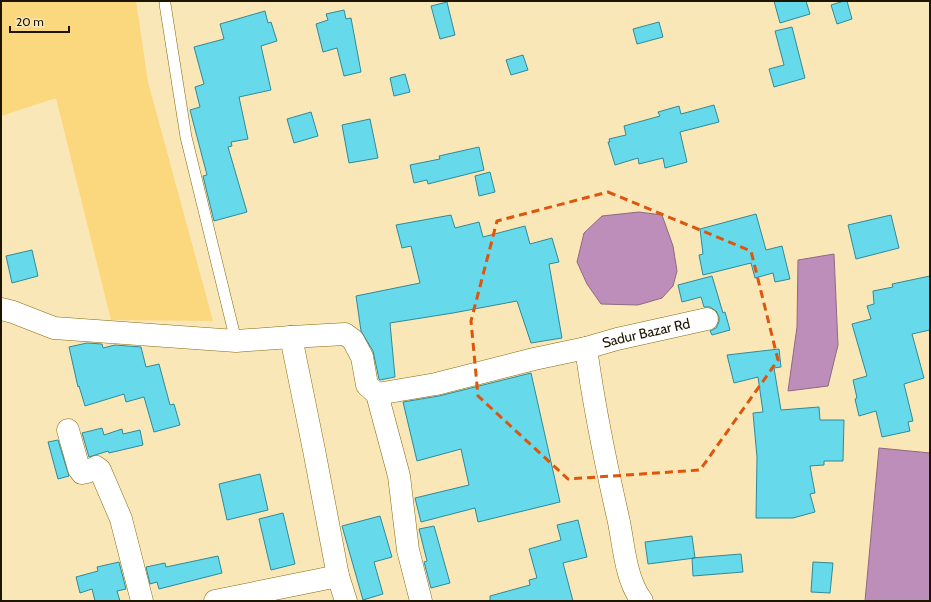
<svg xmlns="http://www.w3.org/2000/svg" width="931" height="602" font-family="Cabin,sans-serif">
	<rect width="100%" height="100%" fill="#fae7b8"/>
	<!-- built -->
	<path fill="#fbd77e" d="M1 1H136L148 82 213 321 111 320 56 98 1 116Z"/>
	<!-- water -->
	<path fill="#bc8eb9" stroke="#8d6a82" d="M639 212 662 215 673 246 677 271 673 286 662 298 638 305 601 304 587 284 577 262 584 233 602 216Z
		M834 254 838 345 828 386 788 391 797 327 798 260Z
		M879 448 930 453V601H865Z"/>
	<!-- building -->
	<path fill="#66d9ea" stroke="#318a97" d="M774 1H806L810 14 780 23Z
		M844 1H847L852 19 837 24 831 5Z
		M447 2 455 35 440 39 431 6Z
		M344 10 346 19 351 18 361 72 344 76 337 48 323 52 316 24 328 20 326 14Z
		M265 11 268 23 271 22 277 41 261 46 271 90 239 97 248 139 231 142 232 146 228 147 247 212 214 221 203 176 207 175 190 110 200 107 195 87 204 84 194 47 224 39 220 24Z
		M659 22 663 37 637 44 633 29Z
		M792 27 805 78 774 87 769 69 784 65 775 31Z
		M523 55 528 70 511 75 506 60Z
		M405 74 410 92 394 96 390 78Z
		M714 105 719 122 680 132 687 162 665 168 663 158 639 164 638 158 615 165 608 142H610L609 139 626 135 624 126 660 116 658 112 679 106 681 114Z
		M311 112 318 136 294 143 287 119Z
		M370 119 378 158 349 163 342 125Z
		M479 147 484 170 428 184 427 180 414 183 410 165 440 159 439 156Z
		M490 172 495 192 479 196 475 176Z
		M756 214 766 250 782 246 790 279 775 282 773 273 755 278 751 263 703 275 699 255 703 254 700 229Z
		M451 215 455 228 479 222 483 237 525 226 530 244 552 238 559 262 549 264 562 338 531 343 517 301 453 313 390 323 395 377 380 380 379 379 373 351 361 331 356 296 420 283 411 246 402 248 396 225Z
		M891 215 899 248 856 259 848 225Z
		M32 250 38 276 12 283 6 256Z
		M712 276 723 313 725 312 730 330 712 335 710 331 716 328 719 322V317L716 311 710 307H704L701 297 682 302 678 285Z
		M930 276V330L912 334 924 378 904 384 913 421 908 422 910 431 882 437 876 411 859 416 855 399 857 398 853 380 867 376 852 324 871 319 867 306 874 304 873 291 893 287 892 284Z
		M87 343 102 344 103 348 115 345 141 347 146 367 159 364 170 405 174 404 180 425 154 432 144 397 126 402 124 394 85 406 79 386 78 387 69 347Z
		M779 349 781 367 774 368 781 410 819 407 820 420H844L843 461H824V465L810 466 815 493 810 494 815 512 793 518H756L757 457 753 413 763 412 758 377 734 383 727 355Z
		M531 373 560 502 478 522 475 508 421 522 415 498 469 485 461 449 417 461 403 402 439 396Z
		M102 428 104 435 122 429 123 434 140 430 143 445 109 453 108 451 89 457 82 433Z
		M58 440 69 476 58 479 48 442Z
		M260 474 268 510 227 520 219 484Z
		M283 513 295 564 271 570 259 519Z
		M380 516 392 557 374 562 383 594 363 600 342 526Z
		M578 520 587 557 563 563 573 601H490V596L530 585 529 580 537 578 529 549 561 540 557 525Z
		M434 526 450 583 431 588 424 562 427 561 419 529Z
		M692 536 695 558 648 564 645 542Z
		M741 554 743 572 693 576 692 558Z
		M218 556 222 573 159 589 157 582 150 584 146 567 165 563 166 567Z
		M119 562 126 589 117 591 120 601H95L92 589 80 593 76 577 98 571 97 567Z
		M813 562 833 563 830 593 811 592Z"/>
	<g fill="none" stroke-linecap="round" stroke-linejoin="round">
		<defs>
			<path id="service" d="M165 4 186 137 236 341"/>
			<g id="minor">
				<path d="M1 309 13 312 54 328 236 341 291 337 314 450 338 576 346 601"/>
				<path d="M291 337 345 334 353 340 362 357 367 385 377 394 399 476 408 550 421 601"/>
				<path id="s1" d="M586 348 617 339 707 319"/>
				<path d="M377 394 436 384 534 359 586 348C594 407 606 465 619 522 624 548 626 580 642 601"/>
				<path d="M68 430 79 469 82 473 87 472 96 467 100 470 121 519 142 601"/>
				<path d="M215 601 338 576"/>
			</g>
		</defs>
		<!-- service casing -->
		<use href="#service" stroke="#886a0e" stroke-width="12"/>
		<!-- minor casing -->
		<use href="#minor" stroke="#886a0e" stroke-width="23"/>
		<!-- service -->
		<use href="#service" stroke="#fff" stroke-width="11"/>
		<!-- minor -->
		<use href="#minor" stroke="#fff" stroke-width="22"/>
	</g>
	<!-- marked area -->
	<path fill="none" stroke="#de560b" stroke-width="3" stroke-dasharray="8 5" stroke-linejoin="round" d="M608 192 751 251 778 360 700 470 568 479 478 396 471 321 497 221Z"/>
	<g text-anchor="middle" stroke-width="3" stroke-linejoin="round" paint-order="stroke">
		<!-- street labels -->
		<g font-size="14" fill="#1e1500" stroke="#fae7b8">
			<text dy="5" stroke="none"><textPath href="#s1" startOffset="62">Sadur Bazar Rd</textPath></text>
		</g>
	</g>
	<!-- border -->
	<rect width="931" height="602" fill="none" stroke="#1e1500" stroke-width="4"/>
	<!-- scale -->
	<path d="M10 26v6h59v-6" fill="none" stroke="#1e1500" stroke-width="2"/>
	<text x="16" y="26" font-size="12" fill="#1e1500" stroke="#fae7b8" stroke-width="3" paint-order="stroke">20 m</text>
</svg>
